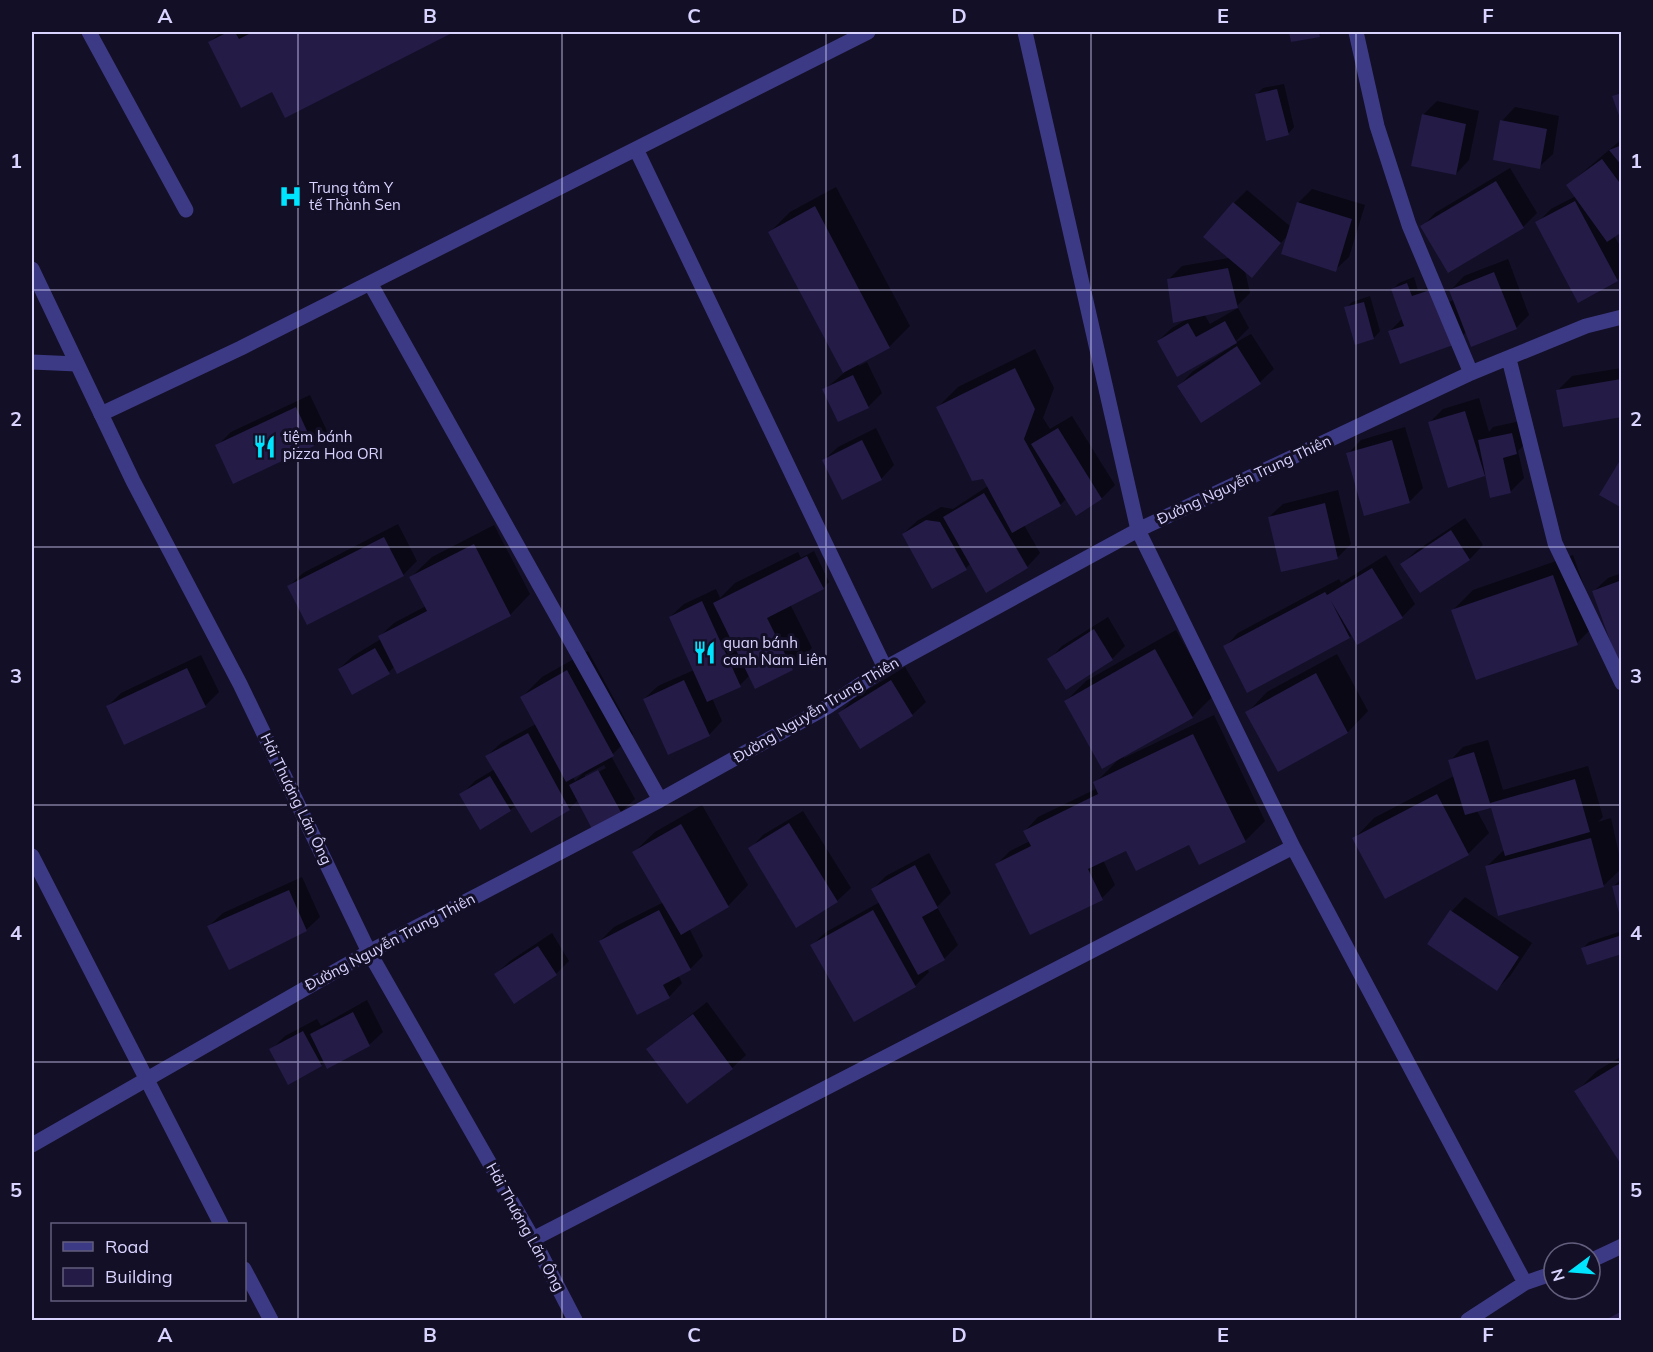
<svg xmlns="http://www.w3.org/2000/svg" width="1653" height="1352" font-family="Mulish,sans-serif">
	<rect width="100%" height="100%" fill="#130f26"/>
	<!-- shadow -->
	<path fill="#0007" fill-rule="evenodd" d="M221 32H450L286 116 273 90 210 42Z
		M1291 32H1323L1320 35 1293 40Z
		M1284 84 1294 127 1288 134 1256 95 1263 88Z
		M1437 101 1479 111 1469 160 1456 174 1423 115Z
		M1515 107 1559 116 1553 154 1539 167 1502 121Z
		M1622 139V230L1614 236 1622 249V276L1617 280 1537 223 1551 209 1576 196 1568 185Z
		M1510 168 1537 213 1523 227 1448 271 1422 227 1435 213Z
		M836 187 910 326 889 347 858 363 859 366 867 362 882 393 868 407 824 390 844 373 770 232 790 212Z
		M1312 189 1365 205 1349 257 1335 270 1288 235 1251 276 1245 271 1250 293 1237 306 1204 314 1210 324 1238 308 1249 328 1233 344 1251 334 1274 369 1260 382 1201 421 1179 386 1192 372 1231 347 1158 341 1172 328 1189 318 1168 280 1182 266 1229 258 1234 203 1247 190 1291 227 1299 202Z
		M1508 259 1529 315 1516 328 1467 331 1455 343 1390 331 1403 318 1393 289 1399 283 1414 277 1418 291 1437 284 1443 304 1454 300 1451 290 1464 276Z
		M1370 296 1380 331 1374 338 1346 308 1352 302Z
		M1035 349 1054 388 1043 418 1050 429 1072 416 1115 485 1102 498 1077 514 1067 498 1060 505 1024 525 1040 553 1027 567 971 563 966 568 903 534 917 521 941 507 953 509 988 486 938 407 958 387Z
		M1622 368V416L1558 390 1572 376Z
		M310 395 327 431 314 445 234 482 217 446 231 432Z
		M1479 398 1489 432 1493 427 1525 420 1530 439 1518 451 1524 478 1510 492 1487 474 1449 486 1430 422 1443 409Z
		M1405 427 1423 488 1409 502 1348 454 1361 440Z
		M876 428 894 465 881 479 824 460 838 447Z
		M1338 490 1351 544 1338 557 1269 517 1283 504Z
		M1465 518 1483 545 1470 559 1420 591 1402 564 1416 551Z
		M398 524 417 561 403 575 289 586 303 573Z
		M494 525 530 594 510 615 395 666 389 672 339 669 353 656 381 639 380 636 394 623 426 606 411 577 432 557Z
		M814 551 829 582 823 588 790 604 812 648 792 668 750 675 740 685 712 698 722 721 709 735 644 699 658 686 694 670 670 617 684 604 716 589 720 598 735 583 798 552 801 558Z
		M1386 555 1415 604 1402 617 1349 637 1225 647 1238 633 1339 579 1341 583Z
		M1573 555 1597 623 1577 643 1453 610 1473 590Z
		M1622 573V656L1594 591 1608 578Z
		M1108 617 1125 646 1112 659 1049 660 1062 646Z
		M1176 630 1213 696 1192 717 1123 756 1124 758 1214 715 1265 821 1245 841 1126 848 1103 860 1115 885 1102 898 997 864 1010 851 1030 841 1025 831 1038 817 1098 788 1095 783 1118 760 1066 701 1086 681Z
		M588 651 633 734 611 756 635 799 621 812 578 800 569 809 531 831 516 805 510 810 461 795 475 781 495 769 487 756 501 743 536 724 521 698 542 677ZM604 765 606 768 585 779V775ZM585 771 575 781 573 777Z
		M1337 654 1368 711 1348 732 1278 770 1247 713 1267 692Z
		M201 655 219 692 205 706 125 743 108 706 121 693Z
		M905 667 926 702 912 715 840 713 853 699Z
		M1488 740 1503 790 1588 766 1603 817 1598 822 1611 818 1622 868 1603 886 1486 867 1505 849 1492 806 1477 811 1489 833 1468 854 1385 897 1354 839 1374 818 1454 776 1450 761 1463 747Z
		M702 805 748 885 728 906 689 928 703 956 690 969 678 975 682 983 669 997 600 941 614 927 664 902 634 852 655 832Z
		M803 811 851 888 837 901 750 849 763 835Z
		M929 853 951 893 937 907 958 945 944 959 927 968 929 972 915 986 855 1020 812 945 826 932 880 902 873 889 886 876Z
		M302 877 320 917 306 930 209 926 223 913Z
		M1622 878V918L1613 887Z
		M1465 897 1532 943 1510 976 1497 989 1429 943 1452 911Z
		M1622 931V952L1583 948 1589 942Z
		M552 933 569 961 556 974H496L510 961Z
		M367 1000 383 1032 369 1045 325 1061 321 1065 271 1050 285 1036 317 1019 321 1026Z
		M707 1002 746 1055 732 1068 648 1049Z
		M1622 1056V1163L1576 1092 1597 1071Z"/>
	<!-- building -->
	<path fill="#241b47" d="M228 32H235L239 39 253 32H454L285 118 272 92 241 108 208 42Z
		M1289 32H1319L1320 37 1291 42Z
		M1277 89 1289 135 1266 141 1255 94Z
		M1622 93V121H1621L1612 96Z
		M1422 114 1466 124 1456 175 1411 166Z
		M1500 120 1547 129 1540 169 1493 160Z
		M1622 145V166L1609 150Z
		M1602 159 1622 186V232L1607 242 1566 185Z
		M1496 181 1524 228 1448 273 1420 226Z
		M1575 201 1618 281 1578 303 1535 222Z
		M1233 202 1281 243 1252 278 1203 237Z
		M1297 202 1352 219 1336 272 1281 254Z
		M815 206 890 348 843 373 768 232Z
		M1228 268 1238 308 1173 323 1167 279Z
		M1494 272 1517 329 1471 347 1449 290Z
		M1407 283 1412 296 1430 290 1456 344 1400 364 1388 331 1404 326 1391 289Z
		M1364 302 1374 339 1355 345 1344 307Z
		M1225 321 1237 343 1177 377 1157 341 1188 323 1196 337Z
		M1237 346 1261 384 1201 423 1177 386Z
		M1015 368 1035 409 1024 439 1061 506 1012 533 983 479 972 481 936 407Z
		M853 375 869 408 838 422 822 389Z
		M1621 379 1622 417 1563 427 1556 390Z
		M296 407 314 446 233 484 215 445Z
		M1465 411 1485 476 1448 488 1428 422Z
		M1058 428 1102 499 1076 516 1031 444Z
		M1512 433 1517 454 1503 458 1511 493 1490 498 1478 440Z
		M862 440 882 480 842 500 822 460Z
		M1392 440 1410 503 1364 516 1346 453Z
		M1622 457V508L1599 495Z
		M984 493 1028 568 986 593 943 517Z
		M1325 503 1338 559 1281 572 1268 517Z
		M926 520 940 522 967 570 932 589 902 534Z
		M1451 530 1470 560 1420 593 1400 564Z
		M384 537 404 576 307 625 287 586Z
		M474 544 511 616 397 674 378 636 427 611 409 577Z
		M807 556 824 589 767 618 793 670 755 689 713 603Z
		M1372 568 1403 618 1357 645 1331 601 1350 638 1247 693 1223 646 1325 592 1327 595Z
		M1553 575 1578 645 1476 680 1451 610Z
		M1622 580V658L1617 660 1592 591Z
		M702 601 741 687 707 702 669 617Z
		M1094 629 1113 660 1066 690 1047 659Z
		M375 648 390 674 352 695 338 669Z
		M1155 649 1193 718 1102 769 1064 701Z
		M187 668 206 707 124 745 106 706Z
		M567 670 614 756 566 782 520 697Z
		M1316 673 1348 733 1278 772 1245 712Z
		M684 680 710 736 668 755 643 699Z
		M891 680 913 716 860 749 838 713Z
		M528 733 570 810 531 833 485 756Z
		M1193 734 1246 842 1199 865 1189 845 1136 871 1126 851 1088 869 1103 900 1030 935 995 864 1031 846 1023 831 1098 794 1093 782Z
		M1474 752 1490 803 1575 779 1590 832 1505 856 1491 808 1465 815 1448 760Z
		M598 770 622 814 592 829 569 785Z
		M490 776 511 811 480 830 459 794Z
		M1437 794 1469 855 1385 899 1352 838Z
		M789 823 838 902 796 928 748 848Z
		M681 824 729 907 681 935 632 852Z
		M1591 838 1604 887 1498 916 1485 866Z
		M915 865 938 908 922 917 945 960 918 975 871 889Z
		M1622 884V921H1621L1612 886Z
		M289 890 307 931 229 970 207 926Z
		M659 910 691 970 663 985 670 998 637 1015 599 941Z
		M873 910 916 987 854 1022 810 945Z
		M1450 910 1519 957 1497 991 1427 944Z
		M1622 935V954L1587 965 1581 948Z
		M538 946 557 975 514 1004 494 974Z
		M353 1012 370 1046 327 1069 310 1034Z
		M693 1014 733 1069 687 1104 646 1049Z
		M303 1031 322 1066 288 1085 269 1049Z
		M1622 1062V1166L1574 1091Z
		M1622 1311V1320H1610L1609 1318Z"/>
	<g fill="none" stroke-linecap="round" stroke-linejoin="round">
		<!-- service -->
		<path stroke="#3d3a85" stroke-width="15" d="M89 32 186 210"/>
		<!-- minor -->
		<path stroke="#3d3a85" stroke-width="15" d="M1025 32 1138 530 1293 847 1525 1283
			M1356 32 1377 126 1409 225 1471 373
			M636 149 885 668
			M370 283 660 800
			M1509 359 1555 543 1622 683
			M32 362 77 364
			M101 414 241 348 868 32
			M32 856 221 1224
			M32 1145 369 952 660 800 827 707 885 668 1138 530 1471 373 1586 326 1622 317
			M533 1239 1293 847
			M1590 1261 1622 1246
			M244 1269 271 1320
			M1468 1320 1525 1283 1554 1273"/>
		<!-- tertiary -->
		<path stroke="#3d3a85" stroke-width="15" d="M32 269 133 481 240 684 369 952 533 1239 575 1320"/>
	</g>
	<!-- grid -->
	<path fill="none" stroke="#d9d4ff" stroke-width="1.5" stroke-opacity="0.55" d="M298 32V1320M562 32V1320M826 32V1320M1091 32V1320M1356 32V1320M32 290H1622M32 547H1622M32 805H1622M32 1062H1622"/>
	<!-- icons -->
	<defs>
		<symbol id="hospital-bare" viewBox="-9 -9 18 18"><path d="M-5-5h3v3.5h4V-5h3V5h-3V1.5h-4V5h-3Z" fill="#00e5ff" stroke="#130f26" stroke-width="2.5" paint-order="stroke"/></symbol>
		<symbol id="restaurant-bare" viewBox="-9 -9 18 18"><path d="M-5-6h1v4h1v-4h1v4h1v-4h1v5L-1.5 .5V6h-2V.5L-5-1ZM5-6V6H3V1.5H1.5Q1.5-4 5-6Z" fill="#00e5ff" stroke="#130f26" stroke-width="2.5" paint-order="stroke"/></symbol>
	</defs>
	<g fill-rule="evenodd">
		<use href="#hospital-bare" x="274" y="180" width="33" height="33"/>
		<use href="#restaurant-bare" x="248" y="430" width="33" height="33"/>
		<use href="#restaurant-bare" x="688" y="636" width="33" height="33"/>
	</g>
	<g text-anchor="middle" stroke-width="6" stroke-linejoin="round" paint-order="stroke">
		<!-- poi labels -->
		<g font-size="15" fill="#d9d4ff" stroke="#130f26" text-anchor="start">
			<text x="309" y="193">Trung tâm Y<tspan x="309" dy="17">tế Thành Sen</tspan></text>
			<text x="283" y="442">tiệm bánh<tspan x="283" dy="17">pizza Hoa ORI</tspan></text>
			<text x="723" y="648">quan bánh<tspan x="723" dy="17">canh Nam Liên</tspan></text>
		</g>
		<!-- street labels -->
		<g font-size="15" fill="#d9d4ff" stroke="#130f26">
			<text transform="translate(1244 480) rotate(-25)" y="5">Đường Nguyễn Trung Thiên</text>
			<text transform="translate(816 710) rotate(-31)" y="5">Đường Nguyễn Trung Thiên</text>
			<text transform="translate(296 799) rotate(64)" y="5">Hải Thượng Lãn Ông</text>
			<text transform="translate(390 942) rotate(-28)" y="5">Đường Nguyễn Trung Thiên</text>
			<text transform="translate(525 1227) rotate(61)" y="5">Hải Thượng Lãn Ông</text>
		</g>
	</g>
	<!-- border -->
	<rect width="1653" height="1352" fill="none" stroke="#130f26" stroke-width="66"/>
	<!-- legend -->
	<rect x="51" y="1223" width="195" height="78" fill="#130f26" stroke="#625e7d" stroke-width="1.5"/>
	<rect x="63" y="1242" width="30" height="9" fill="#3d3a85" stroke="#625e7d" stroke-width="1.5"/>
	<text x="105" y="1253" font-size="18" fill="#d9d4ff">Road</text>
	<rect x="63" y="1268" width="30" height="18" fill="#241b47" stroke="#625e7d" stroke-width="1.5"/>
	<text x="105" y="1283" font-size="18" fill="#d9d4ff">Building</text>
	<!-- north arrow -->
	<g transform="translate(1572 1271) rotate(254)"><circle r="28" fill="#130f26" stroke="#625e7d" stroke-width="1.5"/>
	<path d="M0-4.5L10 22L0 15L-10 22Z" fill="#00e5ff"/>
	<text y="-9" font-size="16" font-weight="bold" text-anchor="middle" fill="#d9d4ff">N</text>
	</g>
	<rect x="33" y="33" width="1587" height="1286" fill="none" stroke="#d9d4ff" stroke-width="2"/>
	<g font-size="20" text-anchor="middle" font-weight="bold" fill="#d9d4ff">
		<text x="165" y="23">A</text>
		<text x="430" y="23">B</text>
		<text x="694" y="23">C</text>
		<text x="959" y="23">D</text>
		<text x="1223" y="23">E</text>
		<text x="1488" y="23">F</text>
		<text x="16" y="168">1</text>
		<text x="1636" y="168">1</text>
		<text x="16" y="426">2</text>
		<text x="1636" y="426">2</text>
		<text x="16" y="683">3</text>
		<text x="1636" y="683">3</text>
		<text x="16" y="940">4</text>
		<text x="1636" y="940">4</text>
		<text x="16" y="1197">5</text>
		<text x="1636" y="1197">5</text>
		<text x="165" y="1342">A</text>
		<text x="430" y="1342">B</text>
		<text x="694" y="1342">C</text>
		<text x="959" y="1342">D</text>
		<text x="1223" y="1342">E</text>
		<text x="1488" y="1342">F</text>
	</g>
</svg>
